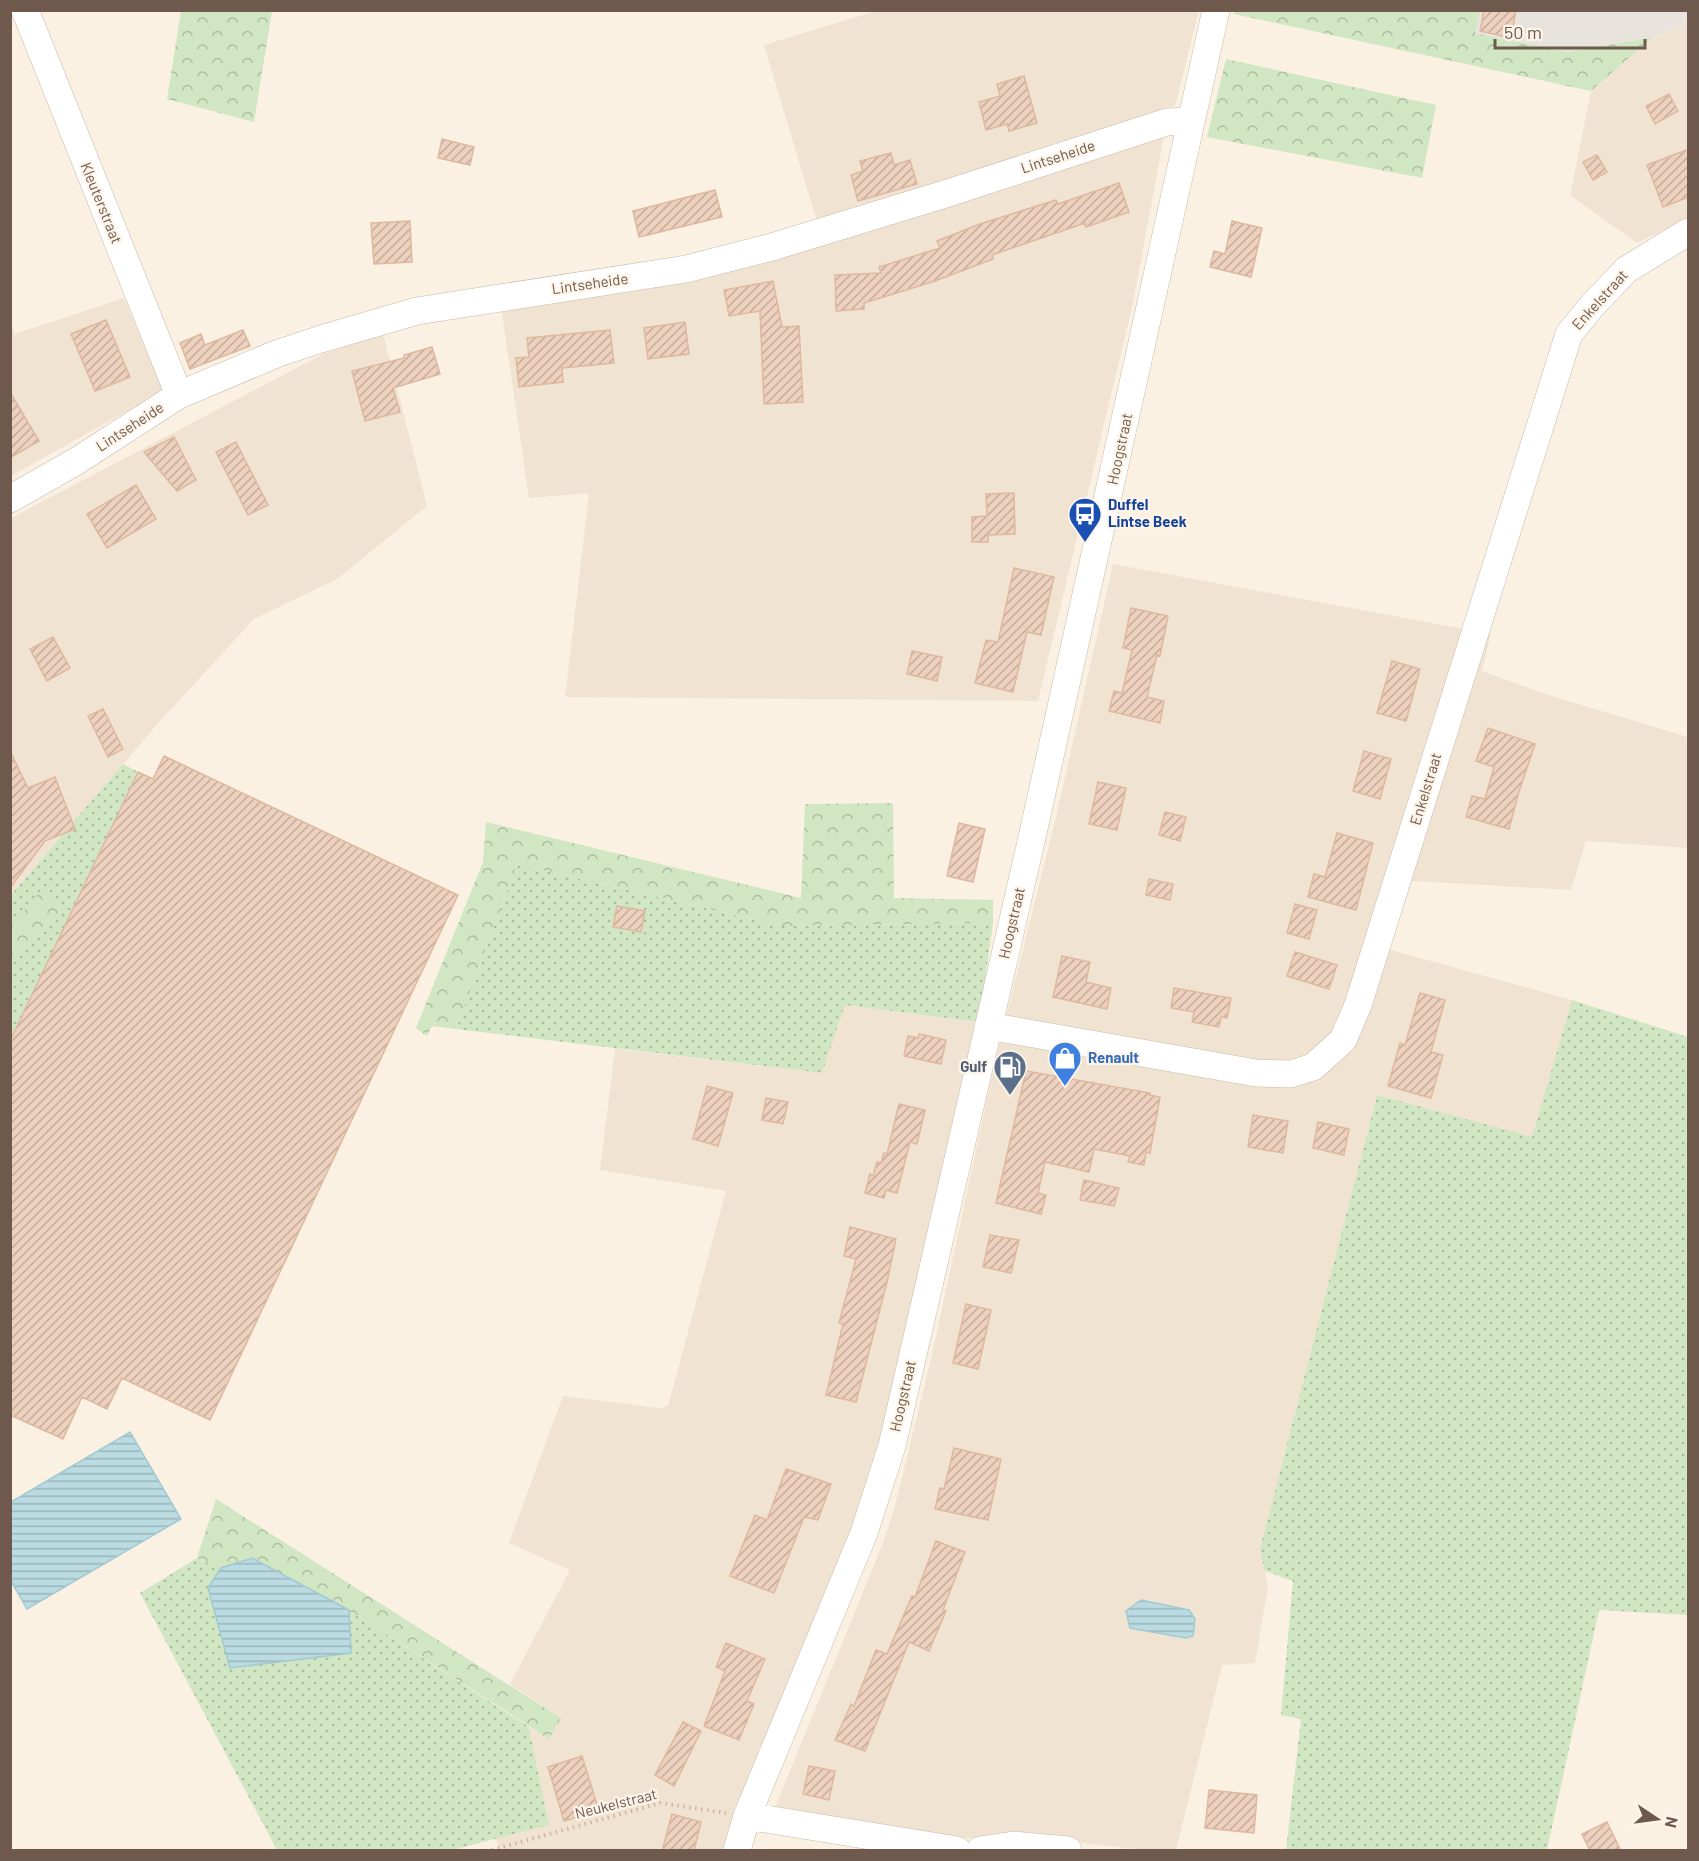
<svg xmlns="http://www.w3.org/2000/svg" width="1699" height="1861" font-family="Barlow,sans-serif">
	<defs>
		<pattern id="grass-dots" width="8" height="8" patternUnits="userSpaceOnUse" patternTransform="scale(1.5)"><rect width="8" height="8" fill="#d1e6c3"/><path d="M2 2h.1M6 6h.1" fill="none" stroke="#aebda1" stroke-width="1.8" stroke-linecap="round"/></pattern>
		<pattern id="forest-crowns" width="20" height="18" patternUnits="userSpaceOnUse" patternTransform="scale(1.5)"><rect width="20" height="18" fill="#d1e6c3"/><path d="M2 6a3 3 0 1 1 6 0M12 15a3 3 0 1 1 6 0" fill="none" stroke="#aebda1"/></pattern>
		<pattern id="water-rules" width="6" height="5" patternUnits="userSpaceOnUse" patternTransform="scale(1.5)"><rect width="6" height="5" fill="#badbe1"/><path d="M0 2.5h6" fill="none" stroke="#9bb5b9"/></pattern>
		<pattern id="building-hatch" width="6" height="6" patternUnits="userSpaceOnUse" patternTransform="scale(1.5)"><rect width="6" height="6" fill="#edd0bd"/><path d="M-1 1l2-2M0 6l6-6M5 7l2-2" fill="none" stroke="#c4ac9c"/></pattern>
	</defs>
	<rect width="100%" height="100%" fill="#faf1e3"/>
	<!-- residential -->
	<path fill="#f1e3d2" d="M876 11H1199L1175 106 817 222 764 45Z
		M1688 25V219L1637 243 1570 195 1591 91 1653 37Z
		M1164 136 1133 303 1038 701 565 697 589 493 529 498 501 307Z
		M124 298 163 391 11 476 10 321 15 334Z
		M383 333 427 506 337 579 254 619 160 721 11 895V518L323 354Z
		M1113 564 1491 634 1482 671 1545 694 1688 737V848L1586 841 1571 890 1412 881 1387 949 1572 1000 1532 1138 1377 1095 1260 1549 1268 1585 1255 1663 1222 1665 1176 1850H1144L1030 1837 951 1838 774 1810 883 1543 895 1506 931 1359 997 1053 1057 813Z
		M845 1005 979 1022 890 1413 847 1548 728 1832 723 1850H500L496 1838 549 1825 529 1727 549 1739 561 1718 510 1684 570 1570 509 1543 563 1396 660 1408 668 1406 726 1191 600 1170 615 1049 822 1073Z"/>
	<!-- industrial -->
	<path fill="#e9e3dd" d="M1480 11H1688V25L1653 37 1568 52 1475 33Z"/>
	<!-- grass -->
	<path fill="url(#grass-dots)" d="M123 764 138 772 11 1041V895Z
		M517 864 782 926 993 923 979 1022 845 1005 822 1073 456 1029Z
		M1572 1000 1688 1037V1615L1599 1610 1547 1850H1286L1301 1719 1281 1715 1293 1581 1265 1571 1260 1549 1377 1095 1532 1137Z
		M197 1558 221 1568 208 1589 351 1653 349 1610 529 1727 549 1825 452 1850H277L140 1593Z"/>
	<!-- forest -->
	<path fill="url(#forest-crowns)" d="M181 11H272L254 122 167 99Z
		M1235 11H1480L1475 33 1568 52 1653 37 1591 91 1234 14Z
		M1226 59 1436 105 1422 178 1207 137Z
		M893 803 894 898 993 900V923L782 926 517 864 456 1029 432 1026 427 1036 416 1028 483 862 486 822 801 898 805 804Z
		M44 887 62 909 11 964V925Z
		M216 1499 561 1718 549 1739 349 1610 252 1558 221 1568 197 1558Z"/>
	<!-- water -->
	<path fill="url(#water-rules)" stroke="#a1cad2" stroke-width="1.5" d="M130 1432 181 1519 27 1609 11 1581V1502Z
		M252 1558 349 1610 351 1653 230 1668 208 1588 221 1568Z
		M1141 1600 1189 1610 1195 1619 1193 1636 1186 1638 1130 1628 1126 1611Z"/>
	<!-- building -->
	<path fill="url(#building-hatch)" stroke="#deb89f" stroke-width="1.5" d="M1484 10H1516L1511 38 1480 31Z
		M1024 76 1037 123 1009 131 1007 124 986 130 979 102 1000 96 997 84Z
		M1669 94 1678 111 1655 124 1646 106Z
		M442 139 474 147 470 165 438 158Z
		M1689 149V197L1663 207 1647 165Z
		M891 153 894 165 910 160 917 184 858 201 851 175 863 171 860 161Z
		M1597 155 1607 172 1593 180 1583 162Z
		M1119 183 1129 212 1086 227 1085 223 992 255 993 259 935 281 864 303V309L836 311 835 275 881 273 879 267 940 248 937 241 980 224 1056 200 1058 204Z
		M715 190 722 217 639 237 633 211Z
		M410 221 412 262 374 264 371 223Z
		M1232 221 1262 228 1251 277 1210 267 1214 251 1225 254Z
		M773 281 782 327 799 326 803 402 764 404 760 311 729 316 724 290Z
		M106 320 130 377 95 391 71 334Z
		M685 322 689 354 648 359 644 328Z
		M243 330 250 346 190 369 180 343 201 334 205 345Z
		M610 330 614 363 562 368 563 382 519 387 516 358 529 357 527 338Z
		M432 347 440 374 393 388 400 412 365 421 352 371 404 358V355Z
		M10 392 39 441 10 458Z
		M174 437 196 480 177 491 144 452Z
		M236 442 268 505 248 515 216 452Z
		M136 485 156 519 107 548 87 514Z
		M1014 493 1015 534 988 535V542H972V517L987 516 986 494Z
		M1014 568 1054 577 1041 635 1027 632 1013 692 975 683 986 640 998 642Z
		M1131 608 1168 616 1160 656 1157 655 1147 697 1164 701 1160 723 1109 711 1114 691 1122 693 1132 650 1123 648Z
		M53 637 70 668 47 681 30 649Z
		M912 651 942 657 937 681 907 674Z
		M1392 661 1420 669 1406 721 1377 713Z
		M103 709 123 749 108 757 88 716Z
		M1488 728 1535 744 1518 795 1509 829 1466 817 1472 796 1485 799 1494 767 1476 761Z
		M10 751 28 788 55 777 75 829 45 841 10 888Z
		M1364 751 1391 759 1380 799 1353 791Z
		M164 756 458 895 210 1420 122 1378 107 1409 82 1397 63 1439 10 1415V1041L138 772 153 779Z
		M1098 782 1126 788 1117 830 1089 824Z
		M1165 812 1186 817 1180 841 1159 835Z
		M959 823 985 829 973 882 947 876Z
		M1337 833 1373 843 1356 910 1308 897 1314 874 1325 877Z
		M1149 879 1173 884 1170 900 1146 895Z
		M1295 904 1317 910 1309 939 1287 933Z
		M617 906 645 911 641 932 613 927Z
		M1295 952 1337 965 1329 989 1287 976Z
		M1062 956 1090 962 1086 982 1111 988 1107 1009 1053 997Z
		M1174 988 1231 998 1227 1018 1221 1017 1219 1027 1192 1022 1194 1012 1171 1008Z
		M1420 993 1445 1000 1431 1052 1443 1055 1431 1098 1388 1086 1400 1043 1405 1045Z
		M919 1034 946 1040 941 1064 904 1056 908 1036 918 1038Z
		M1026 1071 1150 1093 1149 1095 1160 1097 1150 1153 1146 1152 1144 1165 1128 1162 1130 1156 1094 1149 1089 1172 1045 1162 1038 1193 1046 1195 1041 1214 996 1203Z
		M707 1086 733 1093 718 1146 693 1139Z
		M766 1098 788 1102 783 1124 762 1120Z
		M899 1104 925 1110 917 1144 910 1142 897 1193 886 1190 884 1198 865 1193 870 1174 873 1176 877 1162 881 1163 884 1153 887 1154Z
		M1253 1115 1288 1121 1283 1153 1248 1147Z
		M1318 1122 1349 1129 1344 1155 1313 1148Z
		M1084 1180 1119 1188 1114 1206 1080 1200Z
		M850 1227 896 1239 887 1282 856 1402 826 1395 843 1324 839 1323 856 1259 844 1256Z
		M990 1235 1019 1240 1011 1273 983 1267Z
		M966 1304 991 1310 978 1369 953 1363Z
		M954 1448 1001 1459 988 1520 935 1509 940 1488 944 1489Z
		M786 1469 831 1484 818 1520 804 1517 774 1593 730 1576 755 1515 767 1520Z
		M936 1541 965 1552 943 1610 946 1611 929 1651 909 1642 865 1751 835 1740 851 1704 854 1706 876 1650 887 1654 912 1596 915 1597Z
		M726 1643 765 1659 747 1701 754 1704 739 1740 704 1726 725 1671 716 1667Z
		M683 1722 701 1731 674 1786 655 1775Z
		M582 1756 599 1811 564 1821 548 1767Z
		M809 1766 835 1771 829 1800 803 1794Z
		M1209 1790 1257 1795 1254 1833 1205 1828Z
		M672 1814 701 1822 694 1851H662Z
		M1607 1822 1621 1851H1590L1582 1834Z"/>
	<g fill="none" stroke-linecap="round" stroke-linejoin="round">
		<defs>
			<path id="minor" d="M25 10 179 395
				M10 499 75 462 179 395 276 354 321 339 417 311 686 269 772 247 945 194 1167 122 1191 121
				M988 1026 1256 1073 1291 1074 1313 1067 1343 1040 1358 1005 1569 334 1591 307 1626 270 1688 232
				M747 1816 957 1850
				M737 1850 747 1816 864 1533 892 1446 1033 833 1216 10
				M980 1850 1014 1845 1068 1850"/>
		</defs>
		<!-- minor casing -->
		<use href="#minor" stroke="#c9b9ab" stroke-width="28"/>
		<!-- path -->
		<path stroke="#d1b4a1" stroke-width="4" stroke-dasharray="1.5 4.5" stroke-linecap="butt" d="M492 1850 660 1803 726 1813"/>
		<!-- minor -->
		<use href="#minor" stroke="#fff" stroke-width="27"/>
	</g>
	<!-- icons -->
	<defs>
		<symbol id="bus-pin" viewBox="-11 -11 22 30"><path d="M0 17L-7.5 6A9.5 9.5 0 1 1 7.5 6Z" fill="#1a4fb4" stroke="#fdf5e9"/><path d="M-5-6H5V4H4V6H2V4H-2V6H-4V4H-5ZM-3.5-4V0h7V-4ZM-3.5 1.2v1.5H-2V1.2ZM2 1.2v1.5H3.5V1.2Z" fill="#fff"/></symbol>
		<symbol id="shop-pin" viewBox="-11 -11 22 30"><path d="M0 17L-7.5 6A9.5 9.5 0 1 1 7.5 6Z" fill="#3f7fe0" stroke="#fdf5e9"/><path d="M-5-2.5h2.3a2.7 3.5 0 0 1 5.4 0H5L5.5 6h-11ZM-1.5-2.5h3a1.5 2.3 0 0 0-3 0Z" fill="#fff"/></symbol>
		<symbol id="fuel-pin" viewBox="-11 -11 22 30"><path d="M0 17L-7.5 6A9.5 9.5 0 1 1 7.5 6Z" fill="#5c6f8a" stroke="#fdf5e9"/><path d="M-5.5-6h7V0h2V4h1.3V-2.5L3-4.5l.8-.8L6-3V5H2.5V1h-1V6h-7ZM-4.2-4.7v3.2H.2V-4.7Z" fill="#fff"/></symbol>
	</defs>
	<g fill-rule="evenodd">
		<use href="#bus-pin" x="1066" y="495" width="38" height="52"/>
		<use href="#shop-pin" x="1046" y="1039" width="38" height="52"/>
		<use href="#fuel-pin" x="991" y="1048" width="38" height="52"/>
	</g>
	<g text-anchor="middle" stroke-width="4.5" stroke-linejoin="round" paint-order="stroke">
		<!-- street labels -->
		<g font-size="15" fill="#6f594c" stroke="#fdf5e9">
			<text transform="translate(1058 157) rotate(-18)" y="5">Lintseheide</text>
			<text transform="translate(101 203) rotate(68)" y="5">Kleuterstraat</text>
			<text transform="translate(590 284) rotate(-8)" y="5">Lintseheide</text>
			<text transform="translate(1600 300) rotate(-48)" y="5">Enkelstraat</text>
			<text transform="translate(130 427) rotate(-33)" y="5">Lintseheide</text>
			<text transform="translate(1120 449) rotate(-78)" y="5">Hoogstraat</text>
			<text transform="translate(1426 789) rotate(-73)" y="5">Enkelstraat</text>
			<text transform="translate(1012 923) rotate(-77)" y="5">Hoogstraat</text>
			<text transform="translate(903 1396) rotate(-77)" y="5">Hoogstraat</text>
			<text transform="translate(616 1804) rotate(-14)" y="5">Neukelstraat</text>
		</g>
		<!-- transit labels -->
		<g font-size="15" font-weight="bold" fill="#164399" stroke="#fdf5e9" text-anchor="start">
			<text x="1108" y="510">Duffel<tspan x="1108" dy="17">Lintse Beek</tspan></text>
		</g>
		<!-- shop labels -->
		<g font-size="15" font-weight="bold" fill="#366cbe" stroke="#fdf5e9" text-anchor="start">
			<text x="1088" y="1063">Renault</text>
		</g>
		<!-- service labels -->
		<g font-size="15" font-weight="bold" fill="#4e5e75" stroke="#fdf5e9" text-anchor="end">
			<text x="987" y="1072">Gulf</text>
		</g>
	</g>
	<!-- border -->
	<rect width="1699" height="1861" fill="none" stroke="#6f594c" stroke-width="24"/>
	<!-- north arrow -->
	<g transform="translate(1657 1819) rotate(103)" stroke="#fdf5e9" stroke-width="4.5" paint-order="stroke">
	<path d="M0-4.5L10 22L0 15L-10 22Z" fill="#6f594c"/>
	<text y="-9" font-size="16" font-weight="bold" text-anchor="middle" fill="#6f594c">N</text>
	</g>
	<!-- scale -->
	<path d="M1495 39v9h150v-9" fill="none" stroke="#6f594c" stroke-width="3"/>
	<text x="1504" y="39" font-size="18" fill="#6f594c" stroke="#fdf5e9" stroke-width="4.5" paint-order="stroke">50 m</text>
</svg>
